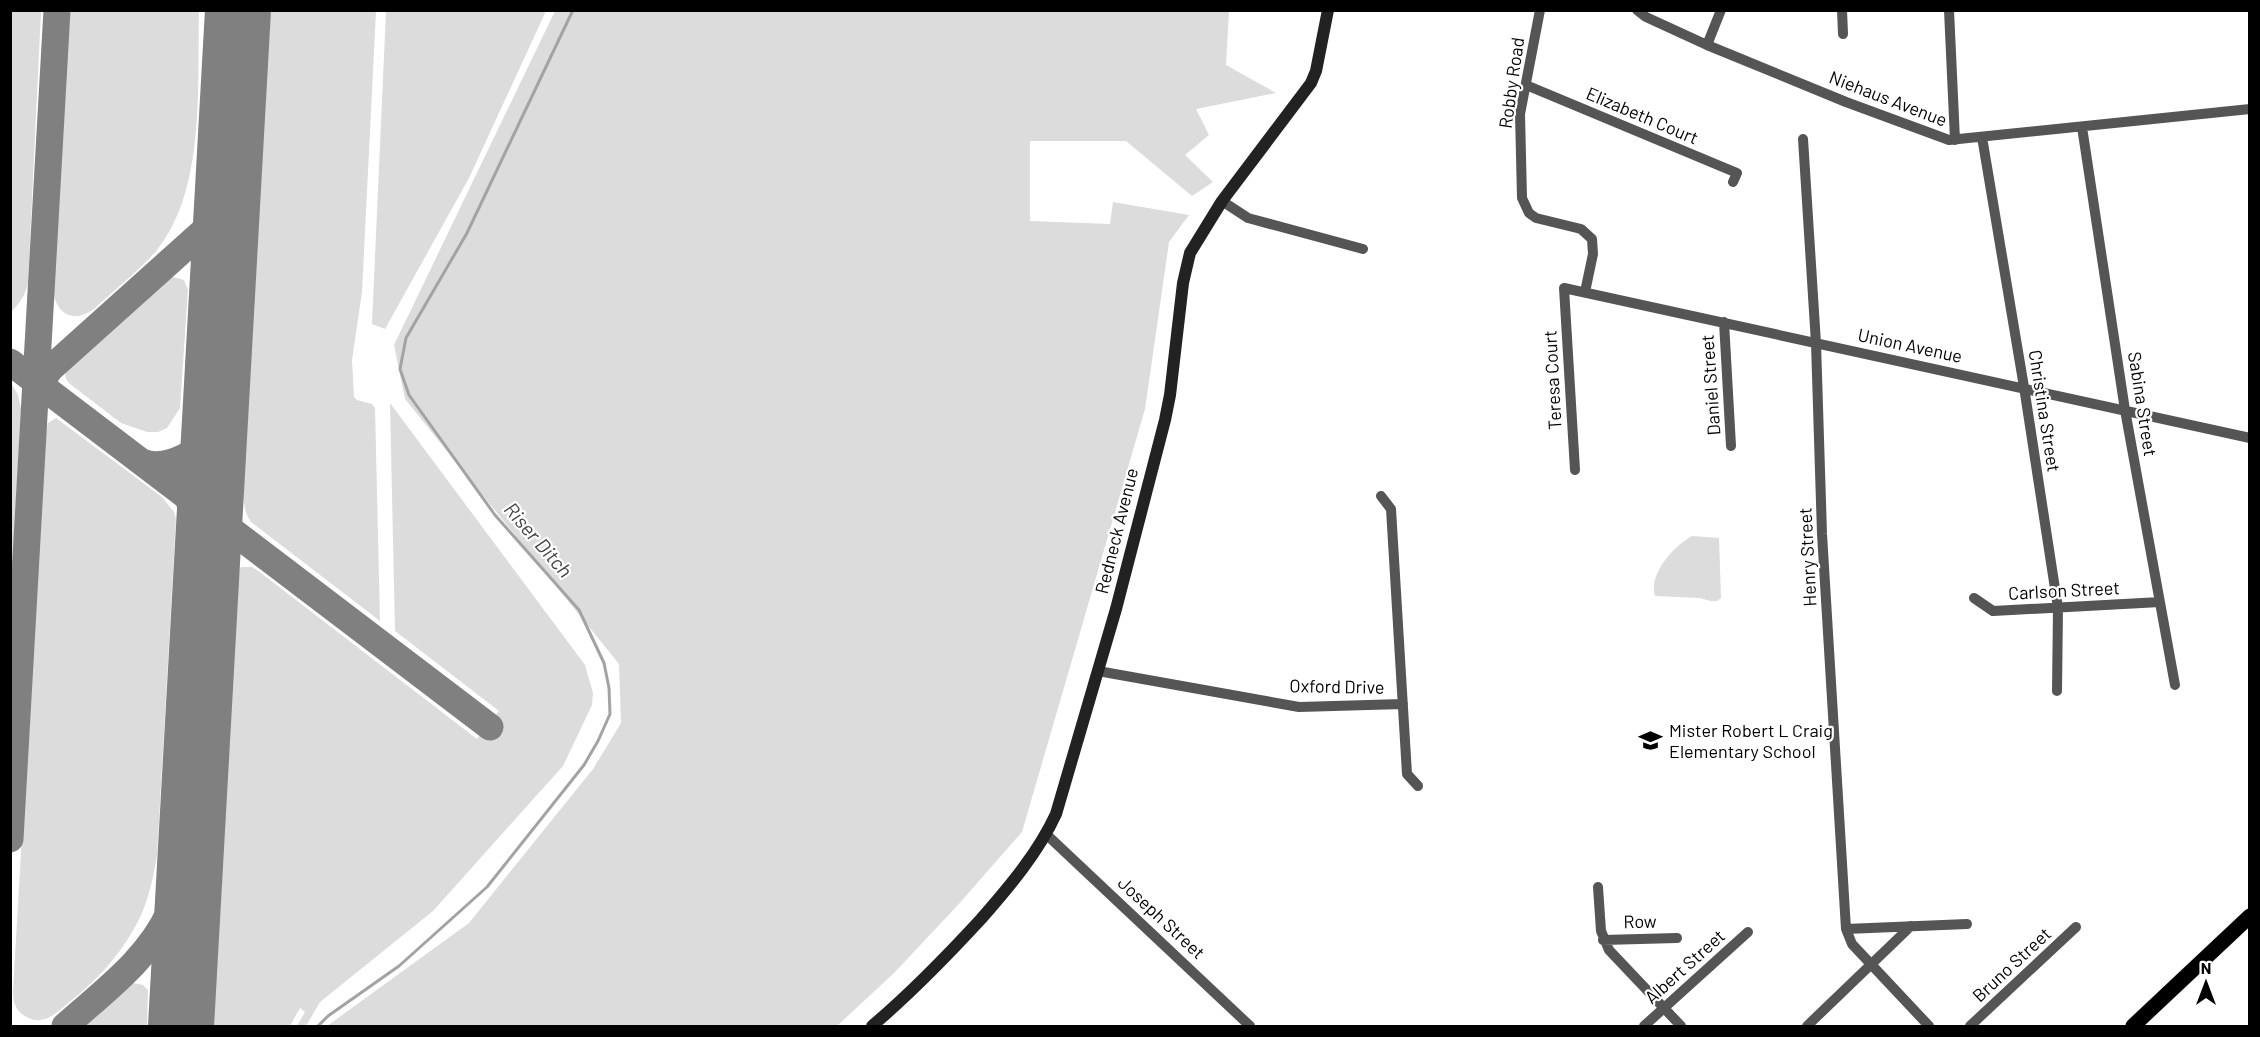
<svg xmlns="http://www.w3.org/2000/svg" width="2260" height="1037" font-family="Barlow,sans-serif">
	<rect width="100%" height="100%" fill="#fff"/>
	<!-- green -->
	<path fill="#dcdcdc" d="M11 10 41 11 28 283C25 296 20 303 11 312Z
		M69 11H199C197 86 206 189 157 250 141 269 113 291 94 309 73 324 56 314 53 290Z
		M270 11H376L362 292 352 360 354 397 357 400 372 404 375 408 380 621 251 522C245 514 244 504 243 495Z
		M386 11H546L469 178 385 329 372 324Z
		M555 11H1229L1226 65 1276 93 1196 109 1209 135 1185 155 1213 182 1192 196 1126 141H1030V221L1110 224 1113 202 1189 215 1169 242 1145 409 1022 832 957 906 894 973 837 1026H327L469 923 593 769 621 723 619 664 405 399 394 345Z
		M173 277 184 280 188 290 180 408 167 428 158 432H147L121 423 70 384C65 379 64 376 67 369L167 278Z
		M11 383 18 395 21 409 11 592Z
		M390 403 585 665 593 693 592 705 563 766 433 911 320 1002 306 1026H297L305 1012 300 1008 290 1026H213L238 572 241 567H252L257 570 477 739 499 711 395 631Z
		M56 418 162 497 174 512 176 519 157 855C153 880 147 907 134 929 116 960 95 982 67 1004 55 1014 43 1026 27 1017 16 1012 13 1003 13 991L45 436 48 423Z
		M1692 536 1719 538 1721 598 1717 601H1711L1699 598 1655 596C1648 574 1674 546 1692 536Z
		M133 983 143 985 148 990 147 1026H83Z"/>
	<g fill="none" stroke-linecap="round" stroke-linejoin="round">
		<!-- stream -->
		<path stroke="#a3a3a3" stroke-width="3" d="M318 1026 328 1016 399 966 487 887 584 765 598 741 610 714 609 688 604 663 579 610 495 515 409 395 400 369 406 338 467 233 573 10"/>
		<!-- taxiway -->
		<path stroke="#808080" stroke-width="27" d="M233 10 237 22
			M10 362 490 727
			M37 395 43 379 50 369 226 211
			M142 462C161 470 192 458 203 441 210 432 212 420 215 410
			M189 501C204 515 205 536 207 556
			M10 839 57 10
			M65 1026C103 992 149 959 170 911 181 885 187 857 192 830"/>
		<!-- runway -->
		<path stroke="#808080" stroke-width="66" d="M181 1026 238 10"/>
		<defs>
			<path id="primary" d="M2133 1026 2250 916"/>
		</defs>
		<!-- primary casing -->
		<use href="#primary" stroke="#dbdbdb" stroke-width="16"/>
		<!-- street -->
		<path stroke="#555" stroke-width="10" d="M1540 10 1520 114 1522 198 1529 213 1536 218 1581 229 1592 239 1593 254 1585 292
			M1637 10 1646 17 1707 45 1846 102 1949 140 2250 109
			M1842 10 1843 34
			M1949 10 1955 140
			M1707 45 1721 10
			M1526 85 1737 173 1733 182
			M2082 127 2125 410 2175 685
			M1982 137 2024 387 2058 608 2057 691
			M1803 139 1816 343 1822 534 1846 929 1852 944 1929 1026
			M1222 201 1248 218 1363 249
			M1724 322 1731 446
			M1575 470 1564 288 2250 438
			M1381 496 1391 509 1407 774 1418 786
			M1974 598 1993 611 2160 602
			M1098 671 1299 707 1403 704
			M1047 835 1250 1026
			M1598 887 1601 931 1609 950 1681 1026
			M1846 929 1967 924
			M1603 940 1677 938
			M1644 1026 1748 932
			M1807 1026 1911 926
			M1970 1026 2076 927"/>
		<!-- secondary -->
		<path stroke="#222" stroke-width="12" d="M872 1026C911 993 946 957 981 919 1009 887 1038 853 1056 814L1116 609 1165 420 1170 395 1183 283 1190 253 1222 201 1311 83 1316 71 1328 10"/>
		<!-- primary -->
		<use href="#primary" stroke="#000" stroke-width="15"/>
	</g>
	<!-- icons -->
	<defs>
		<symbol id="school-bare" viewBox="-9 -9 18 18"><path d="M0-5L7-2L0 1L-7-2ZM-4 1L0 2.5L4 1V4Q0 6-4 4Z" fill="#000" stroke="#fff" stroke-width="2.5" paint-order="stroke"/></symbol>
	</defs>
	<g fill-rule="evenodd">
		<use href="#school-bare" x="1634" y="724" width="33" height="33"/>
	</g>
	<g text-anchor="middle" stroke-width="4.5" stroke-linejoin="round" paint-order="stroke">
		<!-- street labels -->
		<g font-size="18" fill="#000" stroke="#fff">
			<text transform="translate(1512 83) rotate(-82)" y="6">Robby Road</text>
			<text transform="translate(1888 99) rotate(21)" y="6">Niehaus Avenue</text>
			<text transform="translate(1642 116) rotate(23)" y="6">Elizabeth Court</text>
			<text transform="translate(1910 346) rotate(12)" y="6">Union Avenue</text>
			<text transform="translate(1553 380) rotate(-93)" y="6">Teresa Court</text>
			<text transform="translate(1711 385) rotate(-94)" y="6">Daniel Street</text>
			<text transform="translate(2142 404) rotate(81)" y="6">Sabina Street</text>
			<text transform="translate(2044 411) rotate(81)" y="6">Christina Street</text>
			<text transform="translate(1117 531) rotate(-76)" y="6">Redneck Avenue</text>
			<text transform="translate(1808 557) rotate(-93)" y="6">Henry Street</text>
			<text transform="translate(2064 591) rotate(-3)" y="6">Carlson Street</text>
			<text transform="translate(1337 687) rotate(1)" y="6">Oxford Drive</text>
			<text transform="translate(1161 918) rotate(43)" y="6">Joseph Street</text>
			<text transform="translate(1640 922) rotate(-1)" y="6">Row</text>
			<text transform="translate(2012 965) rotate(-43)" y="6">Bruno Street</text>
			<text transform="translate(1685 967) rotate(-42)" y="6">Albert Street</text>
		</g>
		<!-- poi labels -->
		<g font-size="18" fill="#000" stroke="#fff" text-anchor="start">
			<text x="1669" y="737">Mister Robert L Craig<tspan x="1669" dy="21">Elementary School</tspan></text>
		</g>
		<!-- water labels -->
		<g font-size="20" font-style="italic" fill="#444" stroke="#fff">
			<text transform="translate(538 540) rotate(49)" y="7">Riser Ditch</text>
		</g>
	</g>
	<!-- border -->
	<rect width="2260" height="1037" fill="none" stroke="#000000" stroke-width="24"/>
	<!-- north arrow -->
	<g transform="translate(2206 983)" stroke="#ffffff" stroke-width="4.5" paint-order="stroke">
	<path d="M0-4.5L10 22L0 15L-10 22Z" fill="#000000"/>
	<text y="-9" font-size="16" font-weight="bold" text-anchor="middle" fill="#000000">N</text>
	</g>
</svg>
